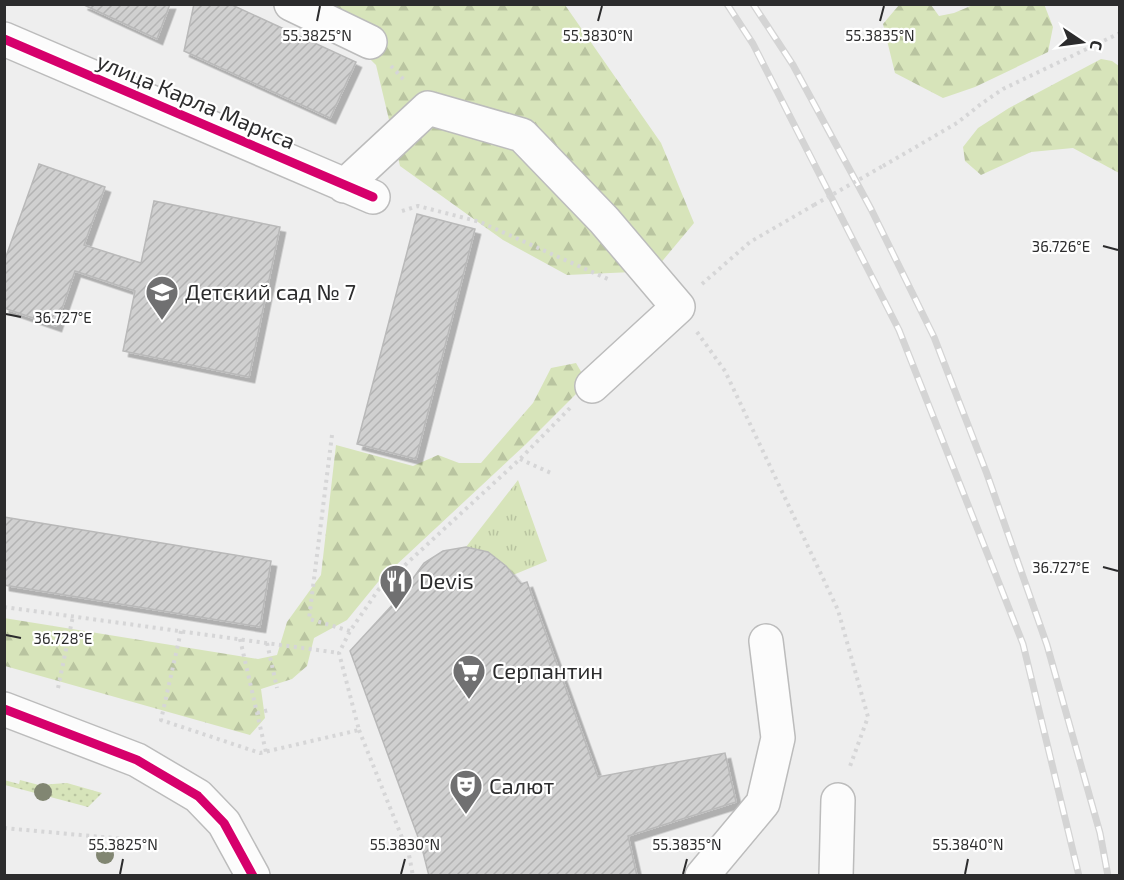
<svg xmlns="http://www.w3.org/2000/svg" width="1124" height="880" font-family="'Exo 2',sans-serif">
	<defs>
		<pattern id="grass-dots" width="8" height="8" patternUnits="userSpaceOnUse" patternTransform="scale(1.5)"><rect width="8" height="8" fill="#d7e4ba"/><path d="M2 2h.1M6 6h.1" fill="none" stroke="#b9c4a0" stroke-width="1.8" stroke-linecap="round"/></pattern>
		<pattern id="forest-firs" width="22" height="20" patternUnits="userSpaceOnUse" patternTransform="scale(1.5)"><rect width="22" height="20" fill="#d7e4ba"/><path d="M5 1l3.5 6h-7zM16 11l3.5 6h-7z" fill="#b9c4a0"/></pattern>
		<pattern id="park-tufts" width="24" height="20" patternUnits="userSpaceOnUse" patternTransform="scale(1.5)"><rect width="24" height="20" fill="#d7e4ba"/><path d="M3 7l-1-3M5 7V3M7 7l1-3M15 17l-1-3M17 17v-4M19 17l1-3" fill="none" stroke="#b9c4a0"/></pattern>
		<pattern id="building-hatch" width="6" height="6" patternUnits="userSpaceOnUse" patternTransform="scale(1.5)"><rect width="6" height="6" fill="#d0d0d0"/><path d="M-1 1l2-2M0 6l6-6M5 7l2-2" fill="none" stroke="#b3b3b3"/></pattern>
		<filter id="shadow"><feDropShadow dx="5.5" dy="5.5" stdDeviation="0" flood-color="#0004"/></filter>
	</defs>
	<rect width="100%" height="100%" fill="#eee"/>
	<!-- grass -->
	<path fill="url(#grass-dots)" d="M4 780 19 784 20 780 39 785 67 783 102 793 88 807 5 785Z"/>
	<!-- forest -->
	<path fill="url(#forest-firs)" d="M1044 4 1053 27 1048 52 975 87 943 98 895 73 883 24 899 5H931L939 16 954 13 973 5Z
		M315 5H565L661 143 694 223 654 271 567 275 503 240 400 166 376 65Z
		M1101 59 1112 61 1119 66V173L1073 148 1031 152 981 175 965 161 963 147 978 128 1009 108Z
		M576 363 583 375 577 393 525 445 378 582 347 620 314 638 307 666 292 679 261 689 265 718 250 735 5 666 4 618 258 659 277 655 287 622 321 575 336 445 413 466 438 455 459 463H481L533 403 551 368Z"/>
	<!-- park -->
	<path fill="url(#park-tufts)" d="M518 480 547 561 513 575C500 558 487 550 466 547Z"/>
	<!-- building -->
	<path fill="url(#building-hatch)" stroke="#b9b9b9" stroke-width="1.5" filter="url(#shadow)" d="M82 4H170L157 39Z
		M194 4H230L356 62 330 118 184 51Z
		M39 164 105 187 84 245 141 263 154 201 280 227 249 377 123 351 135 291 75 271 56 326 4 308V262Z
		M417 214 475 229 416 459 357 444Z
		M4 517 271 561 260 627 4 585Z
		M466 547 488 552 506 566 521 584 527 582 598 777 725 753 736 802 628 836 637 876H429L422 848 350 651 395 602 402 603 411 581 424 563 443 551Z"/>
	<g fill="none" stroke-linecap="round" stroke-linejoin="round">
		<defs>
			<path id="minor" d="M291 4 370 42
				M4 39 373 197
				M344 186 428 108 522 135 604 220 678 307 592 386
				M4 709 137 760 198 796 224 823 253 876
				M702 876 763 803 778 738 766 641
				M836 876 838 800"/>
		</defs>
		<!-- minor casing -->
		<use href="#minor" stroke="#bcbcbc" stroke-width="36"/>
		<!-- path -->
		<path stroke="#d6d6d7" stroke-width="4" stroke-dasharray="3 4.5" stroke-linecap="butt" d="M391 66 406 82
			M883 166 957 123 981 104 1003 89 1120 33
			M402 211 418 206 480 222 610 280
			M702 284 750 242 814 205
			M697 332 725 371 838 610 868 717 849 769
			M332 435 309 619 350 631
			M520 459 553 474
			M4 607 339 653
			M181 631 161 720 260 753 359 730 339 653 350 631 379 589 520 459 570 408
			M240 639 266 752
			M267 643 277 688
			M58 688 73 616
			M257 713 269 710
			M359 730 409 855 413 876
			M4 828 124 839"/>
		<!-- minor -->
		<use href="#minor" stroke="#fcfcfc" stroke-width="33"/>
		<defs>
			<path id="rail" d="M727 4 753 44 899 330 1023 644 1079 876
				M753 4 793 65 871 209 934 337 987 474 1047 645 1100 833 1108 876"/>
		</defs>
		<!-- rail casing -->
		<use href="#rail" stroke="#d4d4d4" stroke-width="7"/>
		<!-- rail -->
		<use href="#rail" stroke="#fff" stroke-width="4.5" stroke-dasharray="14" stroke-linecap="butt"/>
		<!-- path-bridge -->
		<path stroke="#d6d6d7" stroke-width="4" stroke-dasharray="3 4.5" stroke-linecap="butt" d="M814 205 883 166"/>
		<defs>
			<path id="cycleway" d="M4 39 373 197
				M4 709 137 760 198 796 224 823 253 876"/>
		</defs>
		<!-- cycleway casing -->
		<use href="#cycleway" stroke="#fff" stroke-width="13"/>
		<!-- cycleway -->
		<use href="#cycleway" stroke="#d6006c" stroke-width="9"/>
	</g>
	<!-- trees -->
	<g fill="#818672">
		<circle cx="43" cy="792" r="9"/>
		<circle cx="105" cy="855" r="9"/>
	</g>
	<!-- ticks -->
	<path fill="none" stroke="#2c2c2d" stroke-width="2" d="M317 21 320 6M598 21 602 6M880 21 884 6M1103 246 1118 250M6 314 21 317M1103 567 1118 571M6 635 21 638M120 874 123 859M401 874 405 859M683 874 687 859M965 874 968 859"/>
	<!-- icons -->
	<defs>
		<symbol id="school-pin" viewBox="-11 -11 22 30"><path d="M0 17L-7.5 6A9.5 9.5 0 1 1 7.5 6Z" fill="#707071" stroke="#fff"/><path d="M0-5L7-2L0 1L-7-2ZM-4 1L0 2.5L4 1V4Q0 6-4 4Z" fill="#fff"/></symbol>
		<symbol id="restaurant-pin" viewBox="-11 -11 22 30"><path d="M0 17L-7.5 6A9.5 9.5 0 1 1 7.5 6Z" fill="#707071" stroke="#fff"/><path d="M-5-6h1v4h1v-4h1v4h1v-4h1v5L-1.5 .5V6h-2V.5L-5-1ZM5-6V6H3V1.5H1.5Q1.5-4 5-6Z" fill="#fff"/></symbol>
		<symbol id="supermarket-pin" viewBox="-11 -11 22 30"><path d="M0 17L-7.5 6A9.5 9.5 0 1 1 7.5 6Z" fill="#707071" stroke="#fff"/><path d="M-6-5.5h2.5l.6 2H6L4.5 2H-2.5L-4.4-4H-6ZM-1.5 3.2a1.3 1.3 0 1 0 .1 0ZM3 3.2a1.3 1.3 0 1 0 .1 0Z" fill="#fff"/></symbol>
		<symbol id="theatre-pin" viewBox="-11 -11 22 30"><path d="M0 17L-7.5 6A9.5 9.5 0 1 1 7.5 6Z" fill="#707071" stroke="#fff"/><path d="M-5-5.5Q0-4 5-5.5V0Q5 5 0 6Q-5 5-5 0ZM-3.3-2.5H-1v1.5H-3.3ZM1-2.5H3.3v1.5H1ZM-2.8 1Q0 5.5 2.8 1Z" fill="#fff"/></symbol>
	</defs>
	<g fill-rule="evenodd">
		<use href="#school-pin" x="143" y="273" width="38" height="52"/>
		<use href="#restaurant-pin" x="377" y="562" width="38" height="52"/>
		<use href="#supermarket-pin" x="450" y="652" width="38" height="52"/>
		<use href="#theatre-pin" x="447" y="767" width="38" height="52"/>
	</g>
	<g text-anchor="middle" stroke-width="4.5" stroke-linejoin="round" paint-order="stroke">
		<!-- street labels -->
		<g font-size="22" fill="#2c2c2d" stroke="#fff">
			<text transform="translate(196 101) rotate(23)" y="8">улица Карла Маркса</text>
		</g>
		<!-- poi labels -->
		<g font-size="22" fill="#2c2c2d" stroke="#fff" text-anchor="start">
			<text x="185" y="300">Детский сад № 7</text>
			<text x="419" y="589">Devis</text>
			<text x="492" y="679">Серпантин</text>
			<text x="489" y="794">Салют</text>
		</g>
	</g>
	<g font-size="15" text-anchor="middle" fill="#2c2c2d" stroke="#fff" stroke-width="4.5" stroke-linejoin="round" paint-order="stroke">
		<text x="317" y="41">55.3825°N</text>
		<text x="598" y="41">55.3830°N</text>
		<text x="880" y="41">55.3835°N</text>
		<text x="1061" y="252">36.726°E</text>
		<text x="63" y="323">36.727°E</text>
		<text x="1061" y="573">36.727°E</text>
		<text x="63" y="644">36.728°E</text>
		<text x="123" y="850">55.3825°N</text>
		<text x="405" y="850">55.3830°N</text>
		<text x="687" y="850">55.3835°N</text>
		<text x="968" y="850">55.3840°N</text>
	</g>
	<!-- border -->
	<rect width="1124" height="880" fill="none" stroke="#2c2c2d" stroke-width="12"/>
	<!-- north arrow -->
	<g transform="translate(1082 42) rotate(103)" stroke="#ffffff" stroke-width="4.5" paint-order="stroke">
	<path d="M0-4.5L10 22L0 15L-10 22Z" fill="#2c2c2d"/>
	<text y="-9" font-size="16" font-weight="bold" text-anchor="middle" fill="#2c2c2d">С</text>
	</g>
</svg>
